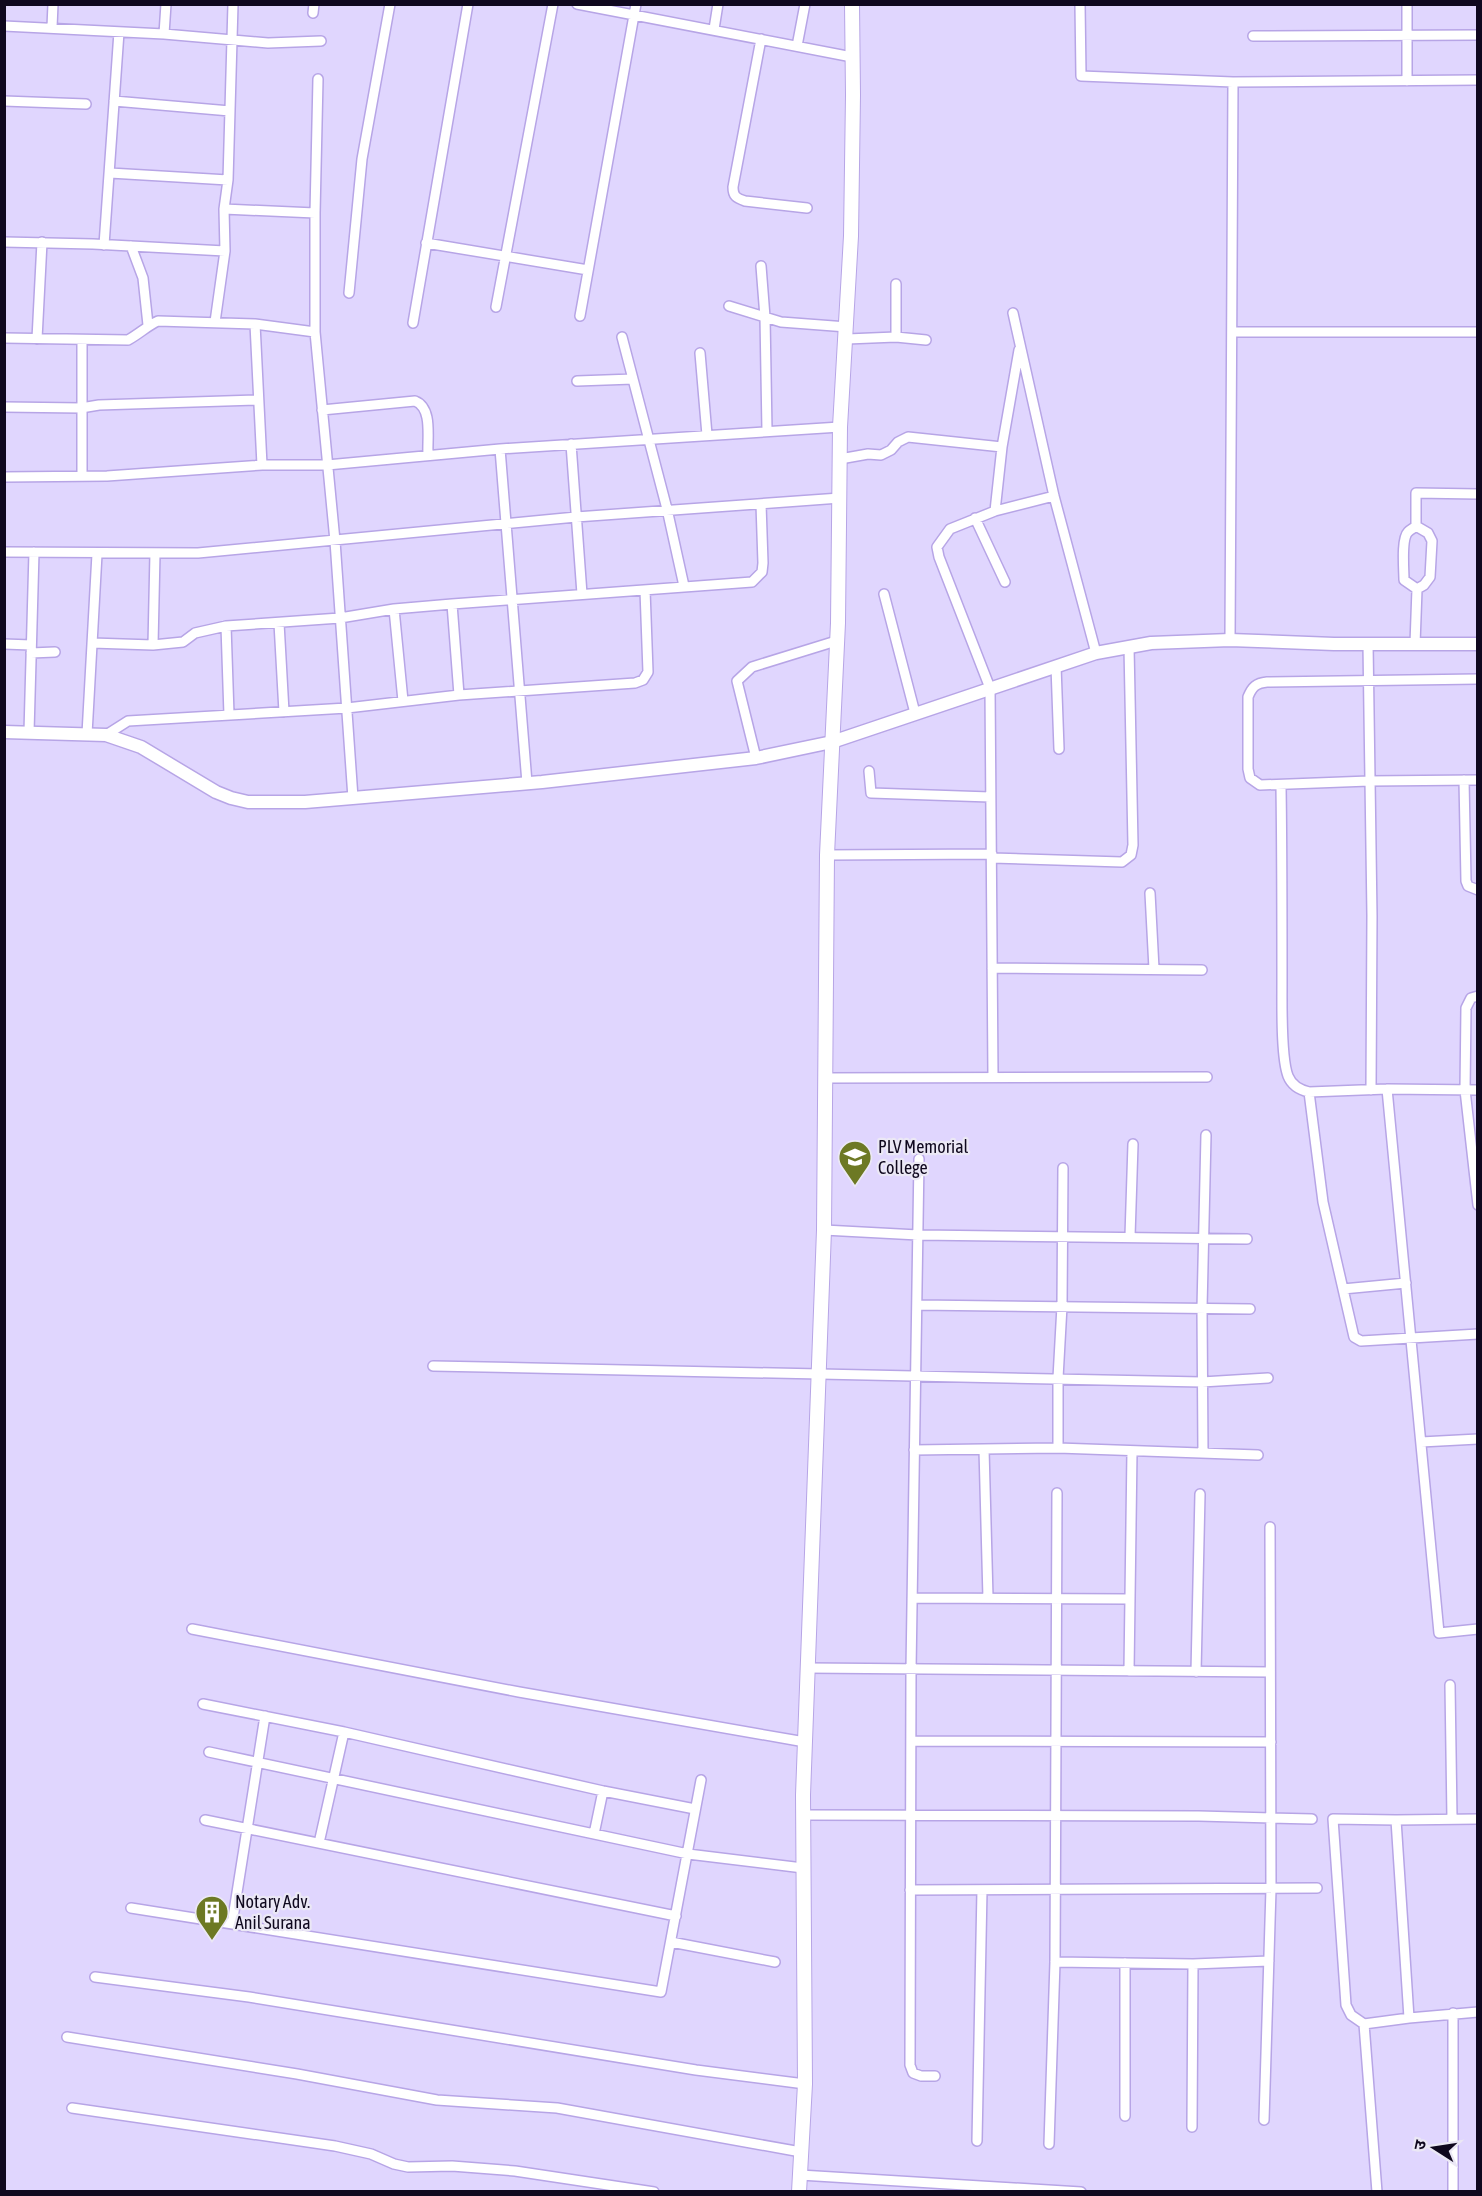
<svg xmlns="http://www.w3.org/2000/svg" width="1482" height="2196" font-family="'Asap Condensed','Noto Sans Devanagari',sans-serif">
	<rect width="100%" height="100%" fill="#e0d6fe"/>
	<g fill="none" stroke-linecap="round" stroke-linejoin="round">
		<defs>
			<path id="minor" d="M577 4 852 57
				M1080 4 1081 76 1233 82
				M313 13 314 4
				M4 26 164 34 268 43 321 41
				M52 27 53 4
				M714 29 718 4
				M164 34 166 4
				M1253 36 1478 35
				M761 39 733 187C733 196 736 198 745 201L807 208
				M797 46 805 4
				M318 79 315 213V332L335 541 353 798
				M1407 81V4
				M4 101 86 104
				M114 101 230 111
				M110 173 228 180
				M224 209 315 213
				M4 242 93 244 225 251
				M426 243 588 270
				M104 245 119 32
				M131 246 143 278 148 325
				M761 266 765 317 767 431
				M349 293 362 159 390 4
				M729 306 781 322 847 327
				M496 307 553 4
				M1013 313 1054 496 1096 653
				M580 316 636 4
				M215 322 225 251 224 209 228 180 233 4
				M413 323 468 4
				M255 324 262 465
				M1233 332H1478
				M622 337 667 509 684 586
				M896 337 926 340
				M4 338 128 340C139 334 147 326 158 321L255 324 315 332
				M37 339 42 242
				M847 339 896 337V284
				M700 353 707 435
				M577 381 633 379
				M4 407 81 408 99 405 258 400
				M322 410 415 401C433 408 427 438 428 455
				M571 444 582 594
				M500 449 527 783
				M840 459 868 454 881 455 891 450 898 442 908 437 1002 447
				M82 476V340
				M4 477 107 476 262 465H327L500 449 840 427
				M995 511 1002 447 1019 350
				M975 518 1005 582
				M1416 526 1428 533 1432 541 1430 577 1424 585 1417 589
				M4 552 198 553 576 517 840 498
				M884 594 915 713
				M452 604 459 695
				M394 609 403 701
				M279 623 284 712
				M226 626 229 715
				M1230 640 1233 82 1478 80
				M92 643 153 645 183 642 195 633 226 626 340 618 394 609 452 604 752 582 762 572 763 563 761 504
				M4 644 31 645
				M1368 644 1372 916 1371 1090
				M1415 644 1417 589 1404 580C1404 570 1401 539 1408 532 1411 529 1414 528 1416 526V493L1478 494
				M153 645 155 553
				M31 653 55 652
				M1056 666 1059 749
				M1478 679 1267 682C1256 683 1252 687 1248 697V769L1250 778 1260 785 1369 781 1478 780
				M29 732 34 552
				M87 734 97 554
				M106 735 128 721 347 708 459 695 635 683 643 680 648 672 645 590
				M756 758 737 681 752 667 836 641
				M869 771 871 793 990 797
				M1464 780 1466 881 1468 886 1478 890
				M1281 786C1282 852 1282 918 1282 984 1282 1006 1281 1058 1288 1076 1292 1086 1300 1090 1309 1092L1387 1089 1478 1090
				M827 855 992 854
				M992 858 1122 862 1131 855 1133 845 1129 647
				M1150 893 1154 969
				M992 968 1202 970
				M1478 996 1471 998 1466 1008 1465 1090 1478 1205
				M993 1077 990 688 939 557 937 547 950 529 995 511 1054 496
				M825 1078 1207 1077
				M1387 1089 1439 1633 1478 1629
				M1309 1092 1323 1202 1354 1337 1361 1341 1478 1334
				M919 1159 911 1670 910 2065 913 2073 921 2076H935
				M824 1230 918 1235 1247 1239
				M1130 1236 1133 1144
				M1343 1289 1406 1283
				M917 1305 1250 1309
				M433 1366 1202 1382 1268 1378
				M1421 1442 1478 1439
				M1058 1448V1378L1062 1306 1063 1168
				M984 1449 988 1598
				M914 1450 1058 1448 1258 1455
				M1203 1453 1202 1308 1206 1135
				M912 1598 1130 1599
				M192 1629 519 1692 805 1742
				M807 1668 1270 1672
				M1129 1671 1132 1451
				M1196 1672 1200 1494
				M1450 1685 1452 1818
				M203 1704 344 1732 603 1791 695 1809
				M911 1741 1271 1742
				M209 1752 688 1854 803 1868
				M803 1815 1199 1816 1312 1819
				M205 1820 676 1916
				M1396 1820 1478 1819
				M594 1834 603 1791
				M319 1843 344 1732
				M910 1890 1317 1888
				M131 1908 661 1992 701 1780
				M232 1924 265 1716
				M671 1942 775 1962
				M1055 1962 1193 1964 1269 1961
				M95 1977 249 1997 696 2070 805 2084
				M1409 2018 1478 2012
				M1364 2024 1351 2015 1346 2005 1333 1819 1396 1820 1409 2018 1364 2024 1377 2192
				M67 2037 297 2074 437 2100 557 2108 801 2152
				M72 2108 335 2146 371 2154 394 2164 408 2167 452 2166 515 2171 654 2192
				M1125 2116V1963
				M1264 2120 1271 1889 1270 1527
				M1192 2127 1193 1964
				M977 2141 982 1890
				M1049 2144 1055 1962 1057 1493
				M800 2175 1081 2192
				M1453 2192V2013"/>
			<path id="tertiary" d="M4 732 106 735 141 747 216 792 231 798 248 802H305L542 782 756 758 832 742 1096 653 1151 643 1230 640 1334 644H1478"/>
			<path id="secondary" d="M799 2192 805 2084 803 1795 824 1230 827 855 838 623 840 427 851 236 853 95 852 4"/>
		</defs>
		<!-- minor casing -->
		<use href="#minor" stroke="#b7a5e6" stroke-width="12"/>
		<!-- tertiary casing -->
		<use href="#tertiary" stroke="#b7a5e6" stroke-width="15"/>
		<!-- secondary casing -->
		<use href="#secondary" stroke="#b7a5e6" stroke-width="16"/>
		<!-- minor -->
		<use href="#minor" stroke="#fff" stroke-width="9"/>
		<!-- tertiary -->
		<use href="#tertiary" stroke="#fff" stroke-width="12"/>
		<!-- secondary -->
		<use href="#secondary" stroke="#fff" stroke-width="14"/>
	</g>
	<!-- icons -->
	<defs>
		<symbol id="university-pin" viewBox="-11 -11 22 30"><path d="M0 17L-7.5 6A9.5 9.5 0 1 1 7.5 6Z" fill="#6d7924" stroke="#ebe8f5"/><path d="M0-5L7-2L0 1L-7-2ZM-4 1L0 2.5L4 1V4Q0 6-4 4Z" fill="#fff"/></symbol>
		<symbol id="building-pin" viewBox="-11 -11 22 30"><path d="M0 17L-7.5 6A9.5 9.5 0 1 1 7.5 6Z" fill="#6d7924" stroke="#ebe8f5"/><path d="M-4-6H4V6H1V3H-1V6H-4ZM-2.5-4.3h1.7v1.8h-1.7ZM.8-4.3h1.7v1.8H.8ZM-2.5-1h1.7V.8h-1.7ZM.8-1h1.7V.8H.8Z" fill="#fff"/></symbol>
	</defs>
	<g fill-rule="evenodd">
		<use href="#university-pin" x="836" y="1138" width="38" height="52"/>
		<use href="#building-pin" x="193" y="1893" width="38" height="52"/>
	</g>
	<g text-anchor="middle" stroke-width="4.5" stroke-linejoin="round" paint-order="stroke">
		<!-- poi labels -->
		<g font-size="18" fill="#0f081e" stroke="#ebe8f5" text-anchor="start">
			<text x="878" y="1153">PLV Memorial<tspan x="878" dy="21">College</tspan></text>
			<text x="235" y="1908">Notary Adv.<tspan x="235" dy="21">Anil Surana</tspan></text>
		</g>
	</g>
	<!-- border -->
	<rect width="1482" height="2196" fill="none" stroke="#0f081e" stroke-width="12"/>
	<!-- north arrow -->
	<g transform="translate(1434 2148) rotate(282)" stroke="#ebe8f5" stroke-width="4.5" paint-order="stroke">
	<path d="M0-4.5L10 22L0 15L-10 22Z" fill="#0f081e"/>
	<text y="-9" font-size="16" font-weight="bold" text-anchor="middle" fill="#0f081e">उ</text>
	</g>
</svg>
